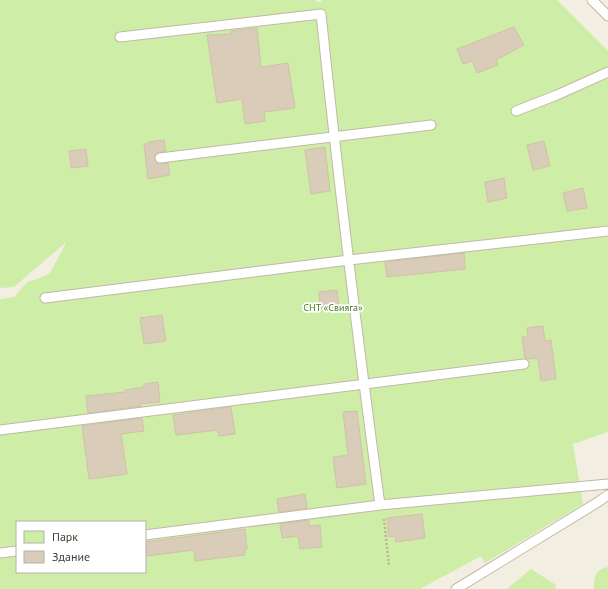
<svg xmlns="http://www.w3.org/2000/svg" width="608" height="589" font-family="'PT Sans',sans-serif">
	<rect width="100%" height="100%" fill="#f3eee2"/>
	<!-- green -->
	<path fill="#ceeda6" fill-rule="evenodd" d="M0 0H316L317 2H321V0H557L608 51V432L573 444 583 504 485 563 481 556 420 589H0V299L14 297 27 282 40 278 50 273 65 245V243L14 287 0 288ZM17 522H145V572H17Z
		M608 567V589H594C594 576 595 570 608 567Z
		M531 569 556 585 555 589H507Z"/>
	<!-- building -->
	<path fill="#d9ccb9" stroke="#d2c1a9" d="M514 27 524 45 496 60 498 65 477 73 472 61 463 64 457 49Z
		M257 28 261 67 288 63 295 108 264 112 265 121 245 124 242 99 217 103 207 35 231 34V31Z
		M164 140 166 151 157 153 154 159 158 164 168 163 170 175 148 179 144 144H148V142Z
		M544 141 550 166 533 170 527 145Z
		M325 147 330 191 311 194 305 150Z
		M86 149 88 166 71 168 69 151Z
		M504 178 507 198 488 202 485 182Z
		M583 188 587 208 567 211 563 193Z
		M464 253 465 269 387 277 385 262Z
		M337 290 339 307 320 308 319 292Z
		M162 315 166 341 144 344 140 318Z
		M543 326 545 341 551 340 556 379 541 381 538 358 528 359 525 358 522 337H528L527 328Z
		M158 382 160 402 140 404 141 406 88 413 86 396 125 392V390L144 387V384Z
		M231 407 235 434 219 436 218 430 176 435 173 415Z
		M357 411 366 484 337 488 333 457 348 455 343 412Z
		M142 418 144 431 121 434 127 474 89 479 82 426Z
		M305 494 307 508 279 512 277 499Z
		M422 514 425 538 396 542 395 536 389 537 387 518Z
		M309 520V526L320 525 322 547 300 549 298 536 282 538 280 524Z
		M245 529 247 549H245V555L195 561 194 550 147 556 145 542Z"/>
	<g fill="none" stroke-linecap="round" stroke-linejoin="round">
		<defs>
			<path id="service" d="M592 0 608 16
				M120 37 321 14C338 178 358 342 380 505
				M516 111 557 95 608 72
				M160 158 431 125
				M45 298 349 260 608 231
				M0 430 524 364
				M145 535 380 505 608 484
				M0 553 17 551
				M456 589 598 502 608 495"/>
		</defs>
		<!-- service casing -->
		<use href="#service" stroke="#c2b8a7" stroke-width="11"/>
		<!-- path -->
		<path stroke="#c3b194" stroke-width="2.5" stroke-dasharray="2 2" stroke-linecap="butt" d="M384 519 389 566"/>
		<!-- service -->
		<use href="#service" stroke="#fff" stroke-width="9"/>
	</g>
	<g text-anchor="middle" stroke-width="3.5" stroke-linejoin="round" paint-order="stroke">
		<!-- park labels -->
		<g font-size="10" fill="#457d20" stroke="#fff">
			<text x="333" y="311">СНТ «Свияга»</text>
		</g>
	</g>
	<!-- legend -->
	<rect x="16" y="521" width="130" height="52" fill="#ffffff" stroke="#b5b1ad"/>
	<rect x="24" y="531" width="20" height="12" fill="#ceeda6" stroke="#b5b1ad"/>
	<text x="52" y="541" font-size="12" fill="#453d32">Парк</text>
	<rect x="24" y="551" width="20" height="12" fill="#d9ccb9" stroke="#b5b1ad"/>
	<text x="52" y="561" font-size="12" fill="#453d32">Здание</text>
</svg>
